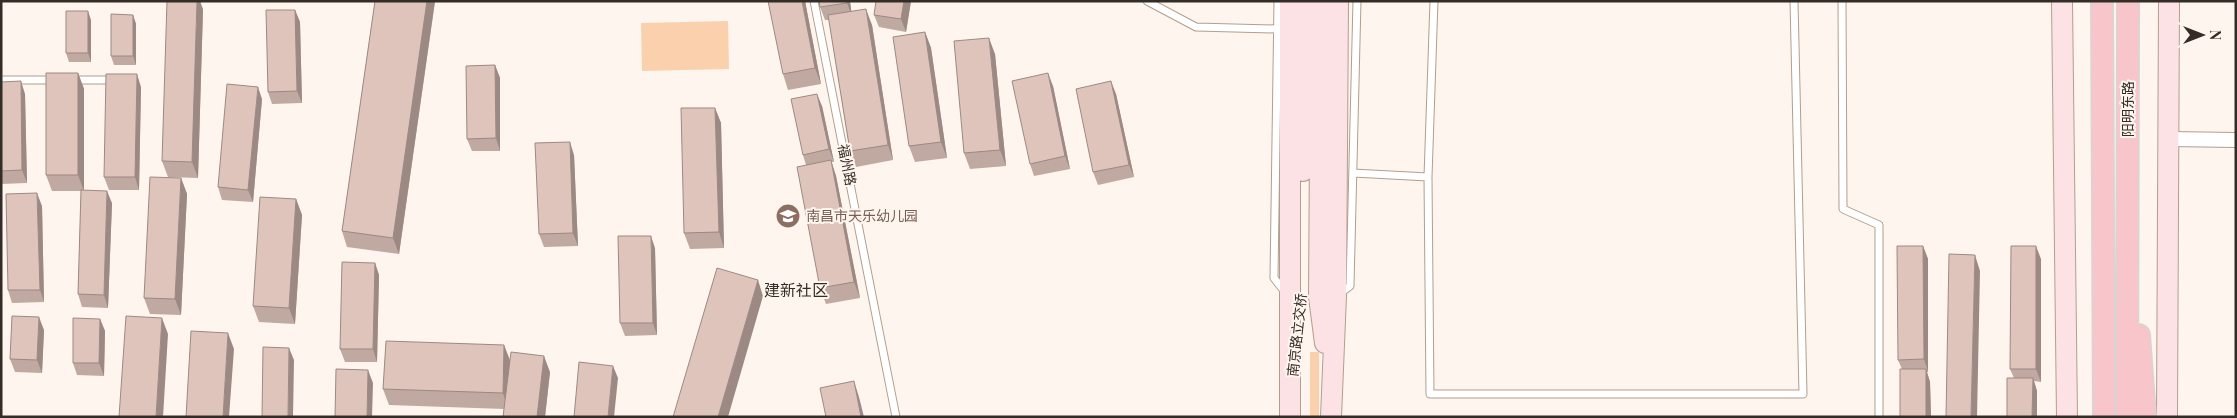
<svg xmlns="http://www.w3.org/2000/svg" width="2237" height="418" font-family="'Playfair Display','Noto Sans SC',serif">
	<rect width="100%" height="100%" fill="#fef5ee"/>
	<!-- green -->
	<path fill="#fbd0ac" d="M728 21 729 69 642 71 641 23Z
		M1310 352H1319V417H1310Z"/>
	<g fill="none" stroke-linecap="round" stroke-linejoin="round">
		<defs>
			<path id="lane" d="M814 1 896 417
				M1147 1 1196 27 1277 29
				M1278 1 1274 278 1285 292
				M1434 1 1428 177 1430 394H1803L1794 1
				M1842 1 1843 209 1879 225V417
				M1 80H56
				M72 80H113
				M1353 173 1428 177
				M1338 295 1350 286 1357 1"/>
			<path id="street" d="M2169 139 2236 140"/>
			<path id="secondary" d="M1290 1V417
				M1321 1 1319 297 1325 343
				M2062 1 2067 417
				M1303 171 1304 1
				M1331 417 1336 296 1338 1
				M2167 417 2169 1"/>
			<path id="primary" d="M2102 1 2104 417
				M2139 335 2145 417
				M2127 417 2128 1"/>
		</defs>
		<!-- lane casing -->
		<use href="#lane" stroke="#b29e8e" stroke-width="9"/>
		<!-- street casing -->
		<use href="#street" stroke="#b29e8e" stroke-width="16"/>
		<!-- secondary casing -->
		<use href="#secondary" stroke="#b29e8e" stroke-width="22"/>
		<!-- primary casing -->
		<use href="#primary" stroke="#d6d5d4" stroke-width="24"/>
		<!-- lane -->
		<use href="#lane" stroke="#fff" stroke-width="7"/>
		<!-- street -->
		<use href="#street" stroke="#fff" stroke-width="14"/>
		<!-- secondary -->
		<use href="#secondary" stroke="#fce2e5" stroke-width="20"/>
		<!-- primary -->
		<use href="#primary" stroke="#f8c6ca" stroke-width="21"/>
	</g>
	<!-- wall -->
	<path fill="#c0a9a1" d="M375 1H435L399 254 347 247 342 231Z
		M805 1 821 84 788 90 783 74Z
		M850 1 851 11 872 25 893 160 856 167 850 151 829 20H825L820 7Z
		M911 1 906 32 879 27 874 15Z
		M203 9 198 178 168 177 162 161Z
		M295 10 300 22 302 103 272 104 268 92Z
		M133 15 136 24V65H114L111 56Z
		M91 20V62H69L66 53Z
		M925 32 931 48 947 158 915 162 909 146Z
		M995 54 1006 166 970 169 964 153Z
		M495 65 500 78V151H472L467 139Z
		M78 73 84 89V190L112 203 108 308 82 307 78 294 81 191H52L46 175Z
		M1 82 25 94 27 183 1 184Z
		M1053 86 1070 169 1034 176 1030 164Z
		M141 87 139 190H109L104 177Z
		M1116 94 1134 177 1098 185 1093 172Z
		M262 99 253 202 222 200 218 187Z
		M822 106 834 162H831L836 176 860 298 826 304 820 288 806 165 803 155Z
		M715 108 721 123 724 248 690 249 684 233Z
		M574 155 578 246 544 247 539 234Z
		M181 178 187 194 181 315 150 314 144 298Z
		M296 199 302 215 295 324 259 322 253 306Z
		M42 206 44 302 12 303 8 290Z
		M1923 246 1928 259V372H1927L1930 382 1931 417H1900L1902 369 1898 360Z
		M655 248 657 335 625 336 620 323Z
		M2041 259V382L2034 381 2037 391V417H2007L2014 378 2010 369Z
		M375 263 379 275 377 362H345L340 349Z
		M100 319 105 331 104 376 77 375 73 363Z
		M44 330 42 373 15 372 10 359Z
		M504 345 510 360 550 372 545 417H503L504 409 389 405 383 389Z"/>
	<!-- shaded-wall -->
	<path fill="#9c8983" d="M197 1H200L203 9 198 178 192 162Z
		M427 1H435L399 254 393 238Z
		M802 1H805L821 84 815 68Z
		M847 1H850L852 16 847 3Z
		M904 1H911L906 32 901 19Z
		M866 9 872 25 893 160 888 145Z
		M295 10 300 22 302 103 297 91Z
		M88 11 91 20V62L88 53Z
		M133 15 136 24V65L133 56Z
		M925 32 931 48 947 158 941 142Z
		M989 38 995 54 1006 166 1000 150Z
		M495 65 500 78V151L496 138Z
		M78 73 84 89V191L78 175Z
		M1048 73 1053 86 1070 169 1065 156Z
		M137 74 141 87 139 190 135 177Z
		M21 81 25 94 27 183 22 170Z
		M1111 81 1116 94 1134 177 1129 165Z
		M258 87 262 99 253 202 248 190Z
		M817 94 822 106 834 162 829 149Z
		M715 108 721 123 724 248 719 232Z
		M570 142 574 155 578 246 573 233Z
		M831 160 836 176 860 298 854 282Z
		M181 178 187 194 181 315 175 299Z
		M107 191 112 203 108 308 104 295Z
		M37 193 42 206 44 302 40 290Z
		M296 199 302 215 295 324 289 308Z
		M651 236 655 248 657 335 653 323Z
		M1923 246 1928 259V372L1924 359Z
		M2036 246 2041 259V382L2036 369Z
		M1975 255 1980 271 1977 417H1971Z
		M375 263 379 275 377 362 373 349Z
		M758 280 763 296 728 417H718Z
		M39 317 44 330 42 373 37 360Z
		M162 318 168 334 163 417H156Z
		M100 319 105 331 104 376 99 363Z
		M228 333 234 349 229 417H223Z
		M504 345 510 361 508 409 503 393Z
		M289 348 294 360 293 417H288Z
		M544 356 550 372 545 417H537Z
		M613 366 618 378 614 417H608Z
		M1926 369 1930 382 1931 417H1926Z
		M368 370 373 383 372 417H367Z
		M2033 378 2037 391V417H2032Z
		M854 381 859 397 864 417H861Z"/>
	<!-- building -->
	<path fill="#dfc4bb" stroke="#9c8983" d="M167 1H197L192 162 162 161Z
		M375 1H427L393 238 342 231Z
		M768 1H802L815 68 783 74Z
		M819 1H847V3L820 7Z
		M876 1H904L901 19 874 15Z
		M866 9 888 145 850 151 828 15Z
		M266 10H295L297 91 268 92Z
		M66 11H88V53H66Z
		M111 14 133 15V56H111Z
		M925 32 941 142 909 146 893 37Z
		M989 38 1000 150 964 153 954 41Z
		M495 65 496 138 467 139 466 66Z
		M46 73H78V175H46Z
		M1048 73 1065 156 1030 164 1012 81Z
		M106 74H137L135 177H104Z
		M21 81 22 170 1 171V82Z
		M1111 81 1129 165 1093 172 1076 89Z
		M227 84 258 87 248 190 218 187Z
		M817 94 829 149 803 155 791 99Z
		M681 108H715L719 232 684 233Z
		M570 142 573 233 539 234 535 143Z
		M831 160 854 282 820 288 797 167Z
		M150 177 181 178 175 299 144 298Z
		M81 190 107 191 104 295 78 294Z
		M37 193 40 290H8L6 194Z
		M260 197 296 199 289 308 253 306Z
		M618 236H651L653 323H620Z
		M1897 246H1923L1924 359 1898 360Z
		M2011 246H2036V369H2010Z
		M1949 254 1975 255 1971 417H1946Z
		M342 262 375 263 373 349H340Z
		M717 268 758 280 718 417H673Z
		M12 316 39 317 37 360 10 359Z
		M126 316 162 318 156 417H119Z
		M73 318 100 319 99 363H73Z
		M191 331 228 333 223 417H186Z
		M386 341 504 345 503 393 383 389Z
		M263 347 289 348 288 417H262Z
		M511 352 544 356 537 417H503Z
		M579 362 613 366 608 417H574Z
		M336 369 368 370 367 417H335Z
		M1900 369H1926V417H1900Z
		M2007 378H2033L2032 417H2007Z
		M854 381 861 417H826L820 388Z"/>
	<!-- icons -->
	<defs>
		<symbol id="school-disc" viewBox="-11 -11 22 22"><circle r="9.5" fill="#8d6e63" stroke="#fef5ee"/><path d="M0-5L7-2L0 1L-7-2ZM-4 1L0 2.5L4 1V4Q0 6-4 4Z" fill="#fff"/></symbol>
	</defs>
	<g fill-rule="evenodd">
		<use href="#school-disc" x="774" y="202" width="28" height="28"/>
	</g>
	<g text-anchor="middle" stroke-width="4" stroke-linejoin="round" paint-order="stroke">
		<!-- street labels -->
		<g font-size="14" fill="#342c26" stroke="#fef5ee">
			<text transform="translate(2128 109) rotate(-90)" y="5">阳明东路</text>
			<text transform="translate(847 165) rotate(79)" y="5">福州路</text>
			<text transform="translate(1297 335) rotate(-84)" y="5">南京路立交桥</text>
		</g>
		<!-- education labels -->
		<g font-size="14" fill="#785e54" stroke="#fef5ee" text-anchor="start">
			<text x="806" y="221">南昌市天乐幼儿园</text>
		</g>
		<!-- quarter labels -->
		<g font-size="16" fill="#342c26" stroke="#fef5ee">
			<text x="796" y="296">建新社区</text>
		</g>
	</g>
	<!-- border -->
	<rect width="2237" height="418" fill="none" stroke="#342c26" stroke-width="5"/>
	<!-- north arrow -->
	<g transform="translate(2202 35) rotate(90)" stroke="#fef5ee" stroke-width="4" paint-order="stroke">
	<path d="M0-4L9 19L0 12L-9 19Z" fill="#342c26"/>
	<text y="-8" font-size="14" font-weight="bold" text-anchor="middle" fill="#342c26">N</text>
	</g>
</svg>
